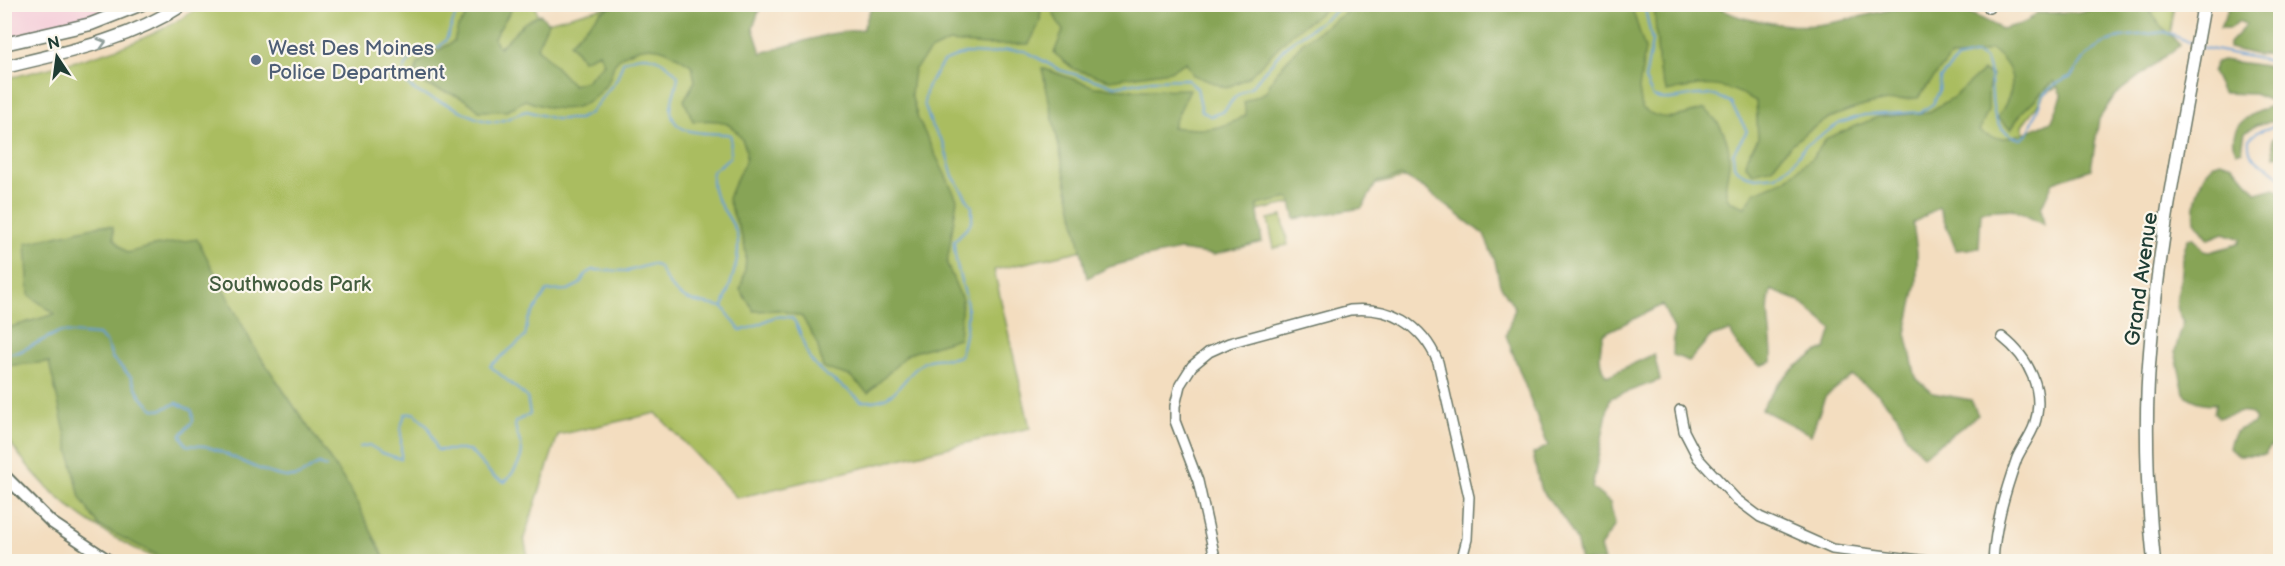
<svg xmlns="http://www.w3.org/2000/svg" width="2285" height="566" font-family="'Balsamiq Sans',sans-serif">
	<rect width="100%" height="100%" fill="#fbf7ec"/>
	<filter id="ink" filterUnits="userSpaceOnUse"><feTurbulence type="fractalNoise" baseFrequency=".0167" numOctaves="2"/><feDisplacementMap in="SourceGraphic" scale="12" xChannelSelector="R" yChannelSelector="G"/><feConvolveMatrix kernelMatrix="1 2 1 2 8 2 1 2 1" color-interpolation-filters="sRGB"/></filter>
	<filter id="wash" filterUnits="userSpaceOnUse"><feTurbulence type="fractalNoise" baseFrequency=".008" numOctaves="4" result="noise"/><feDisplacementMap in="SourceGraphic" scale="24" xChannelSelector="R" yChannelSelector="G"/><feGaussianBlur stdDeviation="1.35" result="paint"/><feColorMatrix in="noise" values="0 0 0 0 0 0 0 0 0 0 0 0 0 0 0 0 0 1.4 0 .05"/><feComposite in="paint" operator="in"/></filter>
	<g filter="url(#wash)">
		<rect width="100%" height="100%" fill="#f3ddbf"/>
		<!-- built -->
		<path fill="#f5cfda" d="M4 5H130L101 16 5 40Z"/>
		<!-- green -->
		<path fill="#aabd61" stroke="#647d4a" stroke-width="1.5" d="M203 4 535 5 540 24 613 5H704L757 64 1009 5 1683 4 1724 69 2003 44 2175 5 2170 35 2160 32 2047 92 2022 125 2033 170 1528 283 1498 157 994 270 1030 428 737 498 656 413 558 435 524 538 529 562 162 561C93 531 47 498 5 435L4 79C75 62 143 48 203 4Z
			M1282 216 1288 245 1274 248 1268 219Z"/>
		<!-- forest -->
		<path fill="#87a457" stroke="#537046" stroke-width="1.5" d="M1372 4 1432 7 1631 5 1645 49 1639 89 1642 108C1665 125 1680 115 1705 109 1721 123 1731 142 1729 164 1728 179 1722 187 1729 201L1745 207 1755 192 1785 180 1813 157 1827 138 1878 117 1929 112 1954 97 1983 71 1992 75 1988 91V111L1979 131C2003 148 2028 130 2052 121L2062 96 2054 81 2022 112 2011 129 1997 118C2016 90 2020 71 1991 49L1968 57H1950L1918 98C1861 101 1805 119 1772 168L1753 173 1746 166 1747 156 1758 139 1756 101C1722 82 1704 82 1667 92L1659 71 1654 5H1717C1728 15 1745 19 1760 21 1777 24 1797 27 1815 25 1852 22 1885 7 1923 6 1952 5 1977 14 2001 29L2025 23 2037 13 2078 12 2114 5 2146 6 2160 25 2180 45 2115 95 2099 119 2091 169 2053 182 2041 208 2044 225 2013 209 1981 211 1979 248 1956 250 1939 207 1913 223 1917 252V282L1906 333 1916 378 1933 393 1971 400 1978 415 1923 456 1906 436 1899 417 1878 394 1852 376 1825 397 1811 435 1761 409C1782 376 1792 366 1826 348L1832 329 1799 301 1771 290C1764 314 1773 337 1772 362L1760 366 1740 349 1730 331 1710 337 1689 361 1673 355 1674 329 1662 305 1603 334C1600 348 1597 366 1607 376L1654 354 1660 380 1610 398 1592 488 1610 503 1615 525 1600 547 1604 561H1581L1576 540 1564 519 1540 488 1533 454 1548 446 1506 335 1515 308 1500 285 1495 261 1484 235 1424 188 1402 176 1377 182 1362 208 1295 219 1290 198 1257 205 1262 242 1214 255 1180 250 1142 258 1109 267 1087 278 1042 68 1095 87 1135 90 1190 89 1172 127C1202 130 1219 132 1246 115L1244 102 1266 92 1275 74 1303 42 1351 9Z
			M475 5H514L494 38 499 48 524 23 540 14 548 23 537 47 573 85 586 81 604 63 599 53 583 60 570 43 602 11 616 5H761L753 28 761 53 830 34 863 29 872 5H1041L1040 22 1029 44 986 45 949 42 930 51 914 70 911 94 918 119 957 199 947 264 962 300 959 338 908 354 868 393 850 376 823 368 817 343 802 317 780 310 754 311 740 290C754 245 740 238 728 199 732 186 738 176 744 164 751 148 738 127 722 122 714 119 702 121 693 121L684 100 695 81 692 66C671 52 656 40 630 52 624 55 619 57 615 63 612 68 612 75 609 80 587 114 560 114 525 100L507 111H479C457 88 436 95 414 77L418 63 454 41 458 27Z
			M1096 5V4L1331 5 1290 35 1248 78 1226 88 1193 75 1186 62 1170 71 1110 80 1074 69 1054 53 1063 31 1053 13V5H1086L1088 8Z
			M2230 5H2261L2262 9 2280 5V60L2266 54 2257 55 2229 48V43L2246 25 2239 21 2231 28H2220Z
			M2222 60 2280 68V120L2256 125 2245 132 2242 150 2236 152C2226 126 2249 114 2271 106V101L2254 94 2222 93 2212 72 2216 62Z
			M2280 132V155L2274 156 2272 139Z
			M2220 161 2233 165 2257 193 2275 188 2280 191V443L2271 446 2264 455H2239L2229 448C2232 431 2237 429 2253 424L2256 419 2252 414 2241 412 2218 418 2214 413 2216 403C2206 406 2190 400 2184 393L2175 351 2184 321C2170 303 2180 291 2182 271 2183 259 2182 251 2188 239L2193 237 2204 251 2210 252 2238 244 2241 239 2224 233 2209 239 2195 221C2193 203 2200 168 2220 161Z
			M102 225 113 227 114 239 127 253 153 246 197 239 254 347 350 489 386 561H169L99 526 80 498 49 362 5 366 4 329 55 314 29 295 26 243Z"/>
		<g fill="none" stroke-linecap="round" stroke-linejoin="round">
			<!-- stream -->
			<path stroke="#659fd4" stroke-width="2" d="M460 4 446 40 439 47C427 46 419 50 411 59 386 85 428 97 444 103 461 109 477 122 496 122 507 121 516 113 527 111L555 119H579L590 113 617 79 623 62C644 50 663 57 678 76 677 87 671 99 671 109 672 140 714 131 731 135L730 157 713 171C707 195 726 209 735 229 745 251 729 286 723 307
				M1644 4 1652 41 1645 80 1653 97C1679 106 1697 84 1730 102L1747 131 1733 153 1734 166 1744 175 1756 178 1776 176 1792 164 1805 146 1840 123 1864 115 1921 112 1933 104 1939 92 1940 78 1957 59 1977 54 1984 58C2001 83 1977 127 2021 139L2028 134 2042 97 2053 86 2071 76 2087 55 2107 42 2120 37 2165 32 2192 43
				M2200 47 2280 63
				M2280 124 2257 132 2249 139C2247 167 2267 160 2280 177
				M723 307 740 330C760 329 769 311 792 318 803 330 801 346 811 360 824 379 846 385 861 401 900 404 898 379 924 362 934 356 949 361 960 356 966 334 971 309 963 287 958 272 954 257 954 241L969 226 972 218V207L953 176 943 142 932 127 924 103 927 87 943 62 966 53 988 54 1008 50 1025 51 1060 70 1115 86 1152 80 1186 79 1197 88 1202 111 1210 116 1223 112 1236 96 1251 87 1287 45 1346 4
				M4 354 19 352 59 332 98 335 106 342 113 359 131 377 141 397 154 409 160 410 177 403 192 411 193 421 181 435 186 445C192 446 198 445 204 446 228 451 277 484 298 476 305 474 311 467 319 464L326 467
				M360 447 369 445 382 453 401 459V427L405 414 415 413 429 428 437 450H469L494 477 505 482C513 473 525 458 521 446 519 437 515 431 515 422L530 414 527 397 490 366 525 337 528 320 547 291 568 290 580 284 586 274 593 270 628 271 652 264 659 267C677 303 687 300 723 307"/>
		</g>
	</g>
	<g filter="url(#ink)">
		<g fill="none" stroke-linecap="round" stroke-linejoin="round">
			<defs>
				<path id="minor" d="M1988 4 1989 8
					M1680 410 1684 431 1698 458 1736 499 1760 517 1832 549 1935 562
					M1216 562 1198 481 1175 421V406L1180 385 1192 366 1209 352 1229 343 1350 310C1391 306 1422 324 1438 362L1469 497 1467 539 1461 562
					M1993 562C1995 525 2005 492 2017 458 2022 447 2030 437 2034 426 2046 391 2029 358 2002 337"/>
				<path id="tertiary" d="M4 475 51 522 111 562"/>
				<path id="secondary" d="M4 44 91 24 142 4
					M4 67C68 52 129 40 184 4
					M2154 562C2147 492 2144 422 2150 352 2159 236 2184 119 2204 4"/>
			</defs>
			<!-- minor casing -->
			<use href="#minor" stroke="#697565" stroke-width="12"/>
			<!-- tertiary casing -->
			<use href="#tertiary" stroke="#697565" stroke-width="14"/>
			<!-- secondary casing -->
			<use href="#secondary" stroke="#697565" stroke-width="15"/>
			<!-- minor -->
			<use href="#minor" stroke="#fff" stroke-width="9"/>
			<!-- tertiary -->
			<use href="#tertiary" stroke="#fff" stroke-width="10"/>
			<!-- secondary -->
			<use href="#secondary" stroke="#fff" stroke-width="12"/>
		</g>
		<!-- one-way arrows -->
		<defs><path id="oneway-chevron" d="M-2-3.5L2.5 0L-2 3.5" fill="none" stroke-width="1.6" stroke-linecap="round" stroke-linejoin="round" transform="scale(1.5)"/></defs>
		<use stroke="#8f9e9a" href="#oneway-chevron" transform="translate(102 43) rotate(-16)"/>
	</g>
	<!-- markers -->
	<circle fill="#5c6f8a" stroke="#fbf7ec" stroke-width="2" cx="256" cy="60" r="6"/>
	<g text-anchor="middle" stroke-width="4.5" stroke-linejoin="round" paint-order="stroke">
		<!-- service labels -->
		<g font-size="21" fill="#4e5e75" stroke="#fbf7ec" text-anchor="start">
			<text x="268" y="55">West Des Moines<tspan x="268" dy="24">Police Department</tspan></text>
		</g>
		<!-- street labels -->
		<g font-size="21" fill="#1f3d34" stroke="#fbf7ec">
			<text transform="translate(2141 279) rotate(-82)" y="7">Grand Avenue</text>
		</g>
		<!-- park labels -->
		<g font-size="21" fill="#425d3f" stroke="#fbf7ec">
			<text x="290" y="291">Southwoods Park</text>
		</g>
	</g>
	<!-- margin -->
	<rect width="2285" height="566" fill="none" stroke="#fbf7ec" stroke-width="24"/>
	<!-- north arrow -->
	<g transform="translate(57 57) rotate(347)" stroke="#fbf7ec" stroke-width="4.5" paint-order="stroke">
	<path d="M0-4.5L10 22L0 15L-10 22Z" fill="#1f3d34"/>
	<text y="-9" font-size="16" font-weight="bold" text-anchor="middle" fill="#1f3d34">N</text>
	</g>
</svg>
